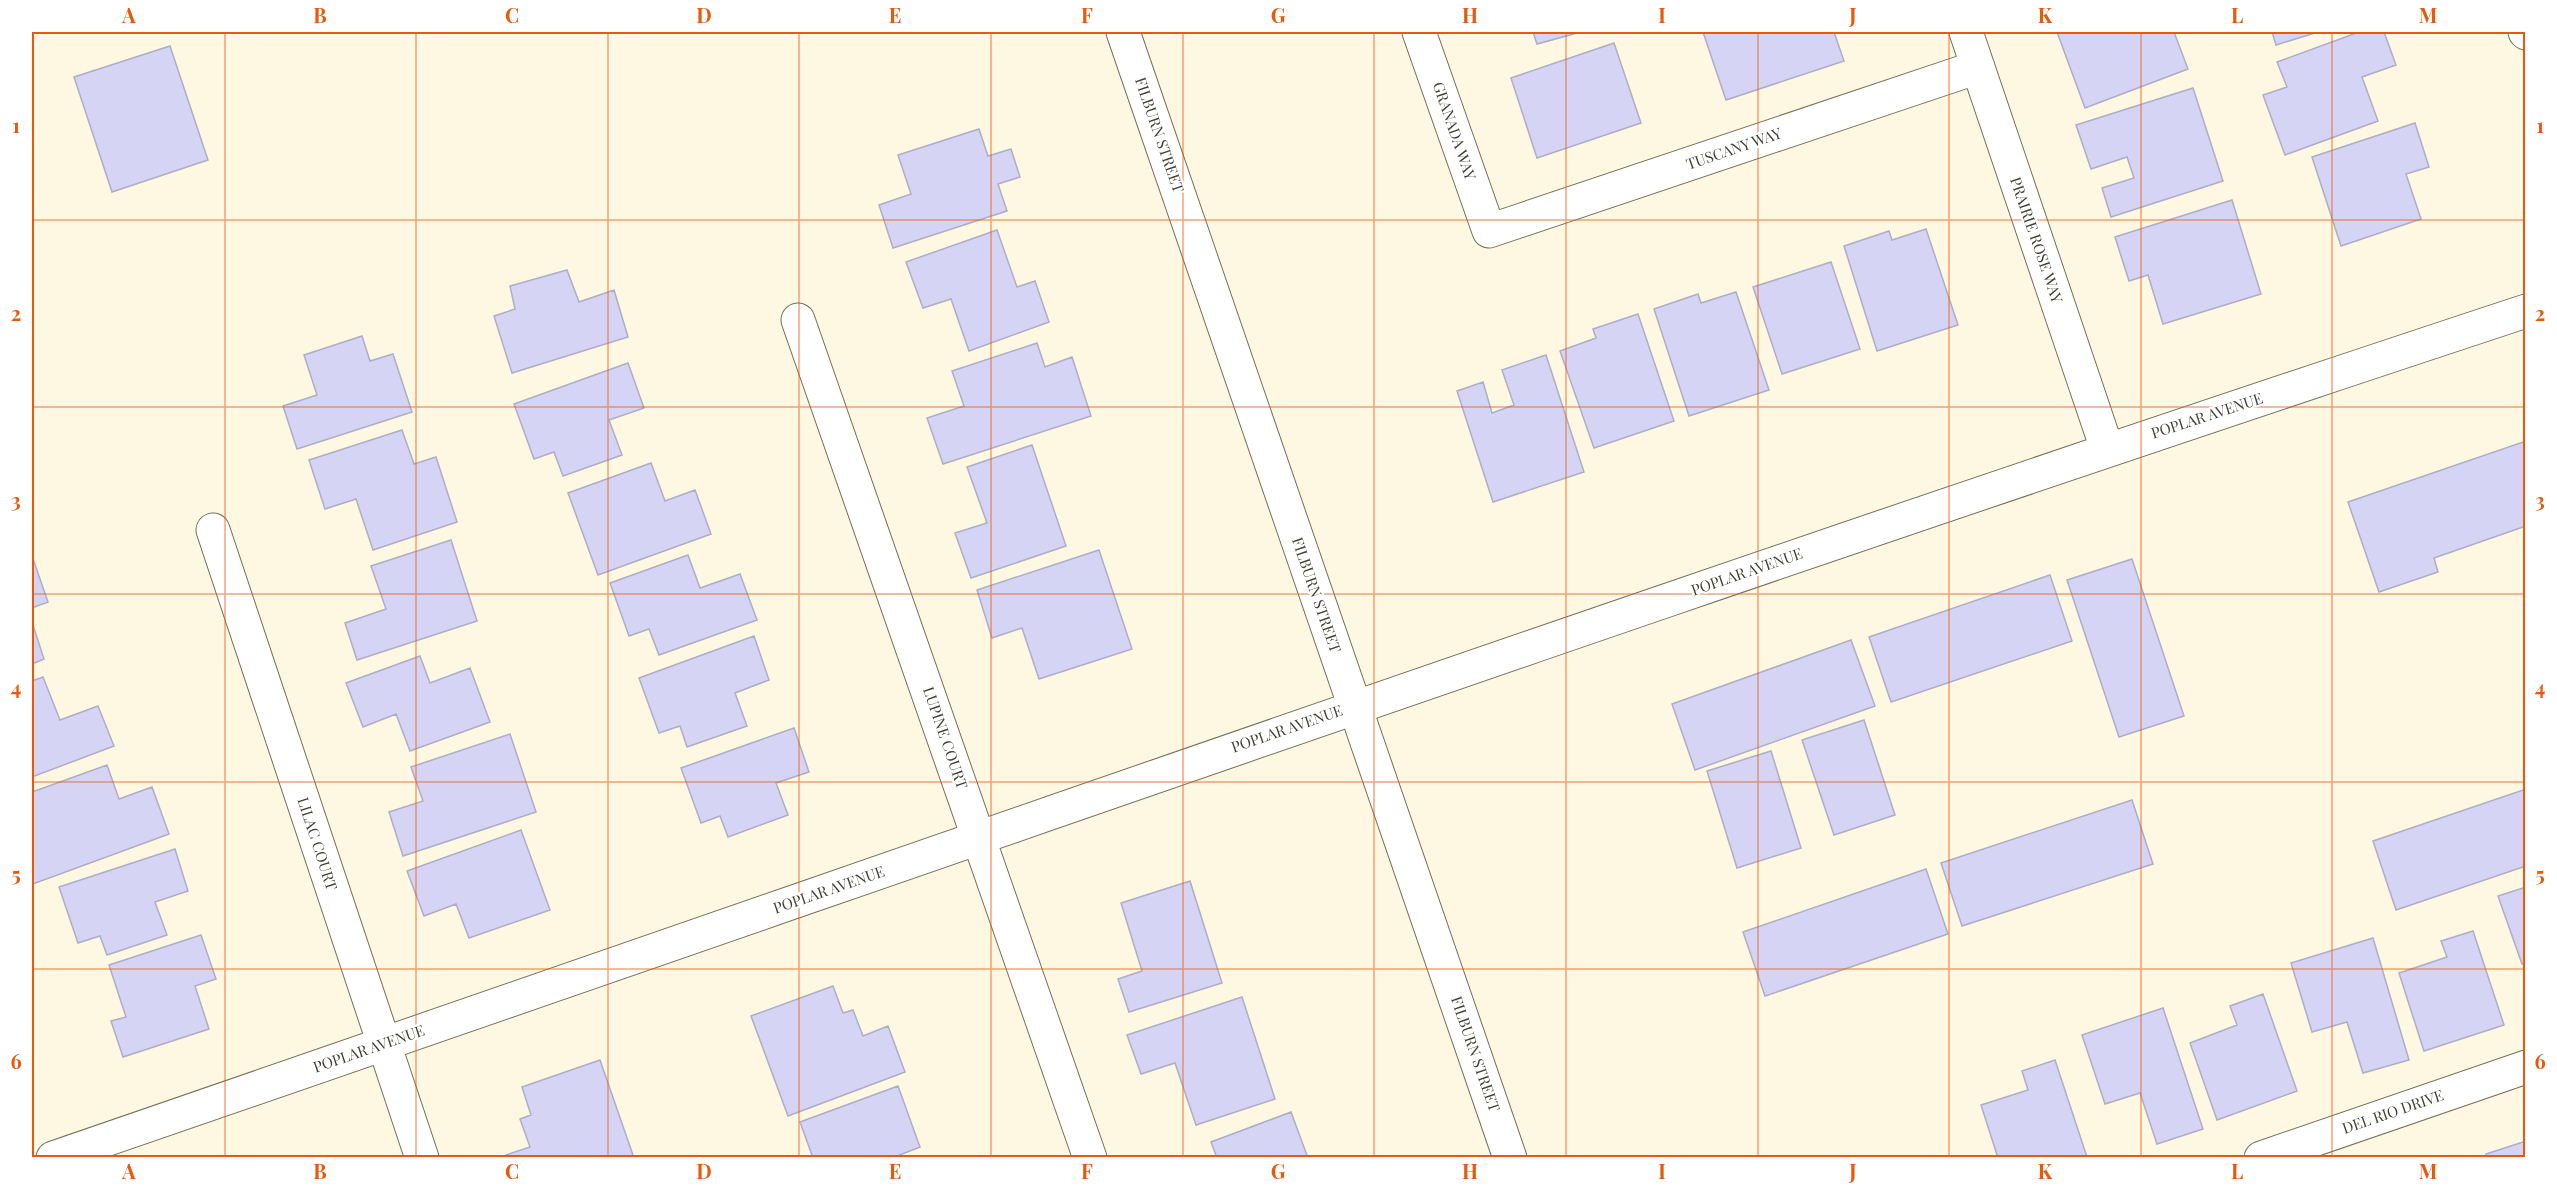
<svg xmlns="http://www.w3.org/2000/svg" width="2557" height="1189" font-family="'Playfair Display',serif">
	<rect width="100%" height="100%" fill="#fef8e2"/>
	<!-- building -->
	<path fill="#d6d4f5" stroke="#aeadc6" stroke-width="1.5" d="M1533 32H1581L1537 44Z
		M1703 32H1834L1844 61 1726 100Z
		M2057 32H2174L2188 69 2085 108Z
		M2272 32H2318L2276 45Z
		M2359 32H2384L2396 65 2362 77 2378 121 2285 155 2263 95 2287 87 2277 62Z
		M1614 43 1641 123 1537 158 1511 78Z
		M170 46 208 160 112 192 74 77Z
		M2193 88 2223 181 2111 217 2102 188 2134 178 2127 157 2091 169 2076 125Z
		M2415 123 2429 167 2406 174 2421 219 2341 246 2312 157Z
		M979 129 988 156 1011 149 1020 177 998 184 1007 211 893 248 879 205 911 194 898 155Z
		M2232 200 2261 294 2163 324 2148 275 2129 281 2115 237Z
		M1926 229 1958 325 1877 351 1844 246 1889 231 1892 240Z
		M997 230 1017 287 1035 281 1049 322 969 351 951 299 923 308 906 262Z
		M1831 262 1860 349 1782 374 1753 287Z
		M567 270 579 302 614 290 628 337 512 373 494 316 515 309 510 286Z
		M1736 292 1769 390 1689 416 1654 309 1698 294 1701 303Z
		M1638 314 1674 421 1594 448 1560 351 1596 338 1593 329Z
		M362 336 370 361 393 354 412 412 297 449 283 406 317 395 304 355Z
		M1037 343 1045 367 1072 357 1091 416 943 464 927 418 964 406 952 371Z
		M1546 355 1584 472 1493 502 1457 391 1483 382 1492 413 1514 405 1502 370Z
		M628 363 644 408 609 420 622 455 563 476 554 452 534 459 514 404Z
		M402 430 414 464 436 457 457 522 373 550 356 499 325 509 309 460Z
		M2526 441V526L2434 558 2438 572 2379 592 2348 502Z
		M1032 445 1066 546 971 578 955 533 987 523 967 467Z
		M651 463 665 501 695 490 711 534 598 575 568 493Z
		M451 540 477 621 357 660 345 623 386 609 371 566Z
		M1099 550 1132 649 1039 679 1022 628 992 638 977 590Z
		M688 555 700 588 740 574 757 620 659 655 649 629 629 636 610 583Z
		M32 556 48 602 32 608Z
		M2132 559 2184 716 2119 737 2067 580Z
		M2050 575 2072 641 1891 702 1869 637Z
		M32 622 44 659 32 664Z
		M754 636 769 680 735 693 747 726 687 747 680 726 659 733 639 678Z
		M1851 640 1875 706 1695 770 1672 704Z
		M420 656 430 683 470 668 490 722 410 751 396 714 363 727 346 683Z
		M43 677 60 720 98 706 114 746 32 777V681Z
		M1864 720 1895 815 1834 835 1802 740Z
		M794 728 809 772 776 783 788 815 728 837 720 816 701 823 681 768Z
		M510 734 536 812 403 856 389 812 423 801 411 767Z
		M1771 751 1801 848 1737 868 1707 771Z
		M107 765 119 799 152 787 169 834 33 884 32 792Z
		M2526 789V866L2396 910 2373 841Z
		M2132 800 2153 864 1962 926 1941 863Z
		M521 830 550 910 469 938 456 904 424 916 407 871Z
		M175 849 188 891 155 902 167 935 107 955 100 936 78 943 59 887Z
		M1926 869 1948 934 1765 996 1743 932Z
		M1190 881 1222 983 1129 1012 1118 979 1142 971 1121 903Z
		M2526 887V963L2522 964 2498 896Z
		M2473 931 2504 1025 2424 1051 2399 973 2447 957 2441 941Z
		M201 935 216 979 195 986 209 1029 123 1057 111 1021 126 1017 109 965Z
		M2373 938 2409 1060 2363 1073 2347 1022 2312 1032 2291 963Z
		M833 986 843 1013 853 1010 863 1036 888 1026 905 1072 788 1116 751 1016Z
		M2263 994 2297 1091 2217 1120 2190 1043 2237 1025 2230 1006Z
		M1242 997 1275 1099 1196 1125 1175 1063 1141 1074 1127 1035Z
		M2163 1008 2203 1129 2157 1144 2140 1093 2105 1104 2082 1035Z
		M600 1060 634 1158H507L506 1155 530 1147 520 1119 531 1115 522 1087Z
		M2055 1060 2087 1157 1998 1158 1981 1105 2028 1090 2022 1071Z
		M898 1086 920 1147 892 1158H813L800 1122Z
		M1291 1112 1308 1158H1217L1211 1142Z
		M2526 1141V1158H2487L2486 1154Z"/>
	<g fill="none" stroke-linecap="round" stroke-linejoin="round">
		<defs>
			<path id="minor" d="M1123 32 1510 1158
				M1419 32 1489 231 1978 67
				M1966 32 2107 449
				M2525 32 2526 33
				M798 320 1090 1158
				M213 530 422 1158
				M53 1158C877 875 1698 584 2526 311
				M2261 1158 2526 1067"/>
		</defs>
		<!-- minor casing -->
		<use href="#minor" stroke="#766f58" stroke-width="35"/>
		<!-- minor -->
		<use href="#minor" stroke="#fff" stroke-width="33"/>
	</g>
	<!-- grid -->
	<path fill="none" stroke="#e8590c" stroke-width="1.5" stroke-opacity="0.55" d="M225 32V1158M416 32V1158M608 32V1158M799 32V1158M991 32V1158M1183 32V1158M1374 32V1158M1566 32V1158M1758 32V1158M1949 32V1158M2141 32V1158M2332 32V1158M32 220H2526M32 407H2526M32 594H2526M32 782H2526M32 969H2526"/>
	<g text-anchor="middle" stroke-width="4.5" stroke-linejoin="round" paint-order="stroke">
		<!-- street labels -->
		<g font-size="15" fill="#403d32" stroke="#fff">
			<text transform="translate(1454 131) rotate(71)" y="5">GRANADA WAY</text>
			<text transform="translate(1159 135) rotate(71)" y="5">FILBURN STREET</text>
			<text transform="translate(1734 149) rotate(-19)" y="5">TUSCANY WAY</text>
			<text transform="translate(2036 240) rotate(71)" y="5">PRAIRIE ROSE WAY</text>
			<text transform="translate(2207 416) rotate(-18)" y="5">POPLAR AVENUE</text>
			<text transform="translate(1747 572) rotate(-19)" y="5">POPLAR AVENUE</text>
			<text transform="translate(1316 595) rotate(71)" y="5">FILBURN STREET</text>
			<text transform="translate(1287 729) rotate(-19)" y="5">POPLAR AVENUE</text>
			<text transform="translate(945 738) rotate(71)" y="5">LUPINE COURT</text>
			<text transform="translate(317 844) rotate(72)" y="5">LILAC COURT</text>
			<text transform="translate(829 890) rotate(-19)" y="5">POPLAR AVENUE</text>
			<text transform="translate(369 1049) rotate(-19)" y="5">POPLAR AVENUE</text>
			<text transform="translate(1475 1054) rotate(71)" y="5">FILBURN STREET</text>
			<text transform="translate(2393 1112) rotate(-19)" y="5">DEL RIO DRIVE</text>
		</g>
	</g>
	<!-- border -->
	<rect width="2557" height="1189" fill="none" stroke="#ffffff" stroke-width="66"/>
	<rect x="33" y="33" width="2491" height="1123" fill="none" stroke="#e8590c" stroke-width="2"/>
	<g font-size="20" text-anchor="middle" font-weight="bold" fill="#e8590c">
		<text x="129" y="23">A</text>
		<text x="320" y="23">B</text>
		<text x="512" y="23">C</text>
		<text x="704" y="23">D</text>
		<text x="895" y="23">E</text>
		<text x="1087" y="23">F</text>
		<text x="1278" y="23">G</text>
		<text x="1470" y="23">H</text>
		<text x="1662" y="23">I</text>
		<text x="1853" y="23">J</text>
		<text x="2045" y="23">K</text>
		<text x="2237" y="23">L</text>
		<text x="2428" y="23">M</text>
		<text x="16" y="133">1</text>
		<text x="2540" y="133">1</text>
		<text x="16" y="321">2</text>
		<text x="2540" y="321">2</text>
		<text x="16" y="508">3</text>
		<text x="2540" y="508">3</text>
		<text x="16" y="695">4</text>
		<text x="2540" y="695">4</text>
		<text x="16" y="882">5</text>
		<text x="2540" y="882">5</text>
		<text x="16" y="1069">6</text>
		<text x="2540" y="1069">6</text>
		<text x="129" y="1179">A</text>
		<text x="320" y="1179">B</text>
		<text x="512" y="1179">C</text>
		<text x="704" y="1179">D</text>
		<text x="895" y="1179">E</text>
		<text x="1087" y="1179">F</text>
		<text x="1278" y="1179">G</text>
		<text x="1470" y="1179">H</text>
		<text x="1662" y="1179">I</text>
		<text x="1853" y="1179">J</text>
		<text x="2045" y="1179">K</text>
		<text x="2237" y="1179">L</text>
		<text x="2428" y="1179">M</text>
	</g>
</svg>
